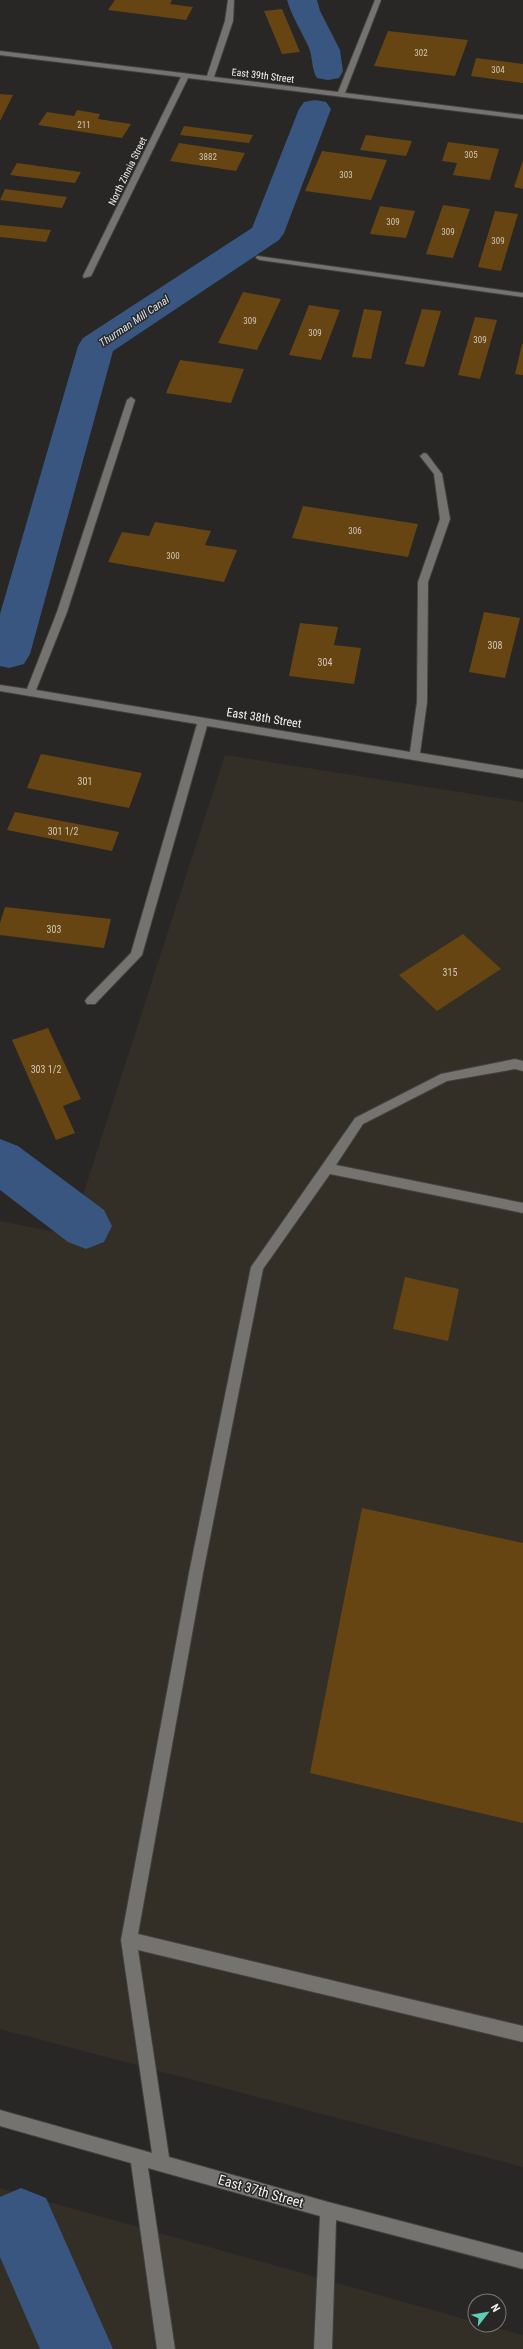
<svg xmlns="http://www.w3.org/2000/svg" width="523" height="2349" font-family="'Roboto Condensed',sans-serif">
	<rect width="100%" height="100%" fill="#282725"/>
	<!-- built -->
	<path fill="#332f27" d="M225 755 523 802V2167L0 2029V1221L70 1235Z
		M0 2188 475 2322V2325H486L523 2335V2349H0Z"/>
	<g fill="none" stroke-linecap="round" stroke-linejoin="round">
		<!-- canal -->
		<path fill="#385680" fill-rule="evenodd" d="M287 0H317L320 11 340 50 343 71 339 78 328 80 317 78C311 68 313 58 309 48 302 32 292 17 287 0Z
			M315 100 326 102 331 109 284 233 279 240 113 351 30 654 24 664 9 668 0 666V614L78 346 83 338 252 228 299 109 304 102Z
			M0 1139 18 1146 104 1210 112 1226 104 1242 86 1249 68 1242 0 1190Z
			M21 2188 46 2198 113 2349H40L0 2257V2197Z"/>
	</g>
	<!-- building -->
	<path fill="#664512" d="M115 0H172L170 4 193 7 186 20 108 10Z
		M282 9 300 52 282 54 264 11Z
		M388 31 468 40 455 76 374 66Z
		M476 58 523 64V83L471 76Z
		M0 94 13 95 0 121Z
		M77 110 100 114 98 119 131 124 122 138 38 125 47 112 74 116Z
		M184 126 253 135 249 143 180 135Z
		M366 135 412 141 406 156 360 150Z
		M448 142 499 149 490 180 453 175 457 163 442 161Z
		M179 143 245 153 236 171 170 161Z
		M322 151 387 160 371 200 305 191Z
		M523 160V189L514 187Z
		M17 163 81 172 75 183 10 175Z
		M5 189 67 197 62 208 0 200Z
		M443 205 470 209 453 258 426 254Z
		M380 206 415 211 406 238 370 234Z
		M495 211 518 214 501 271 478 267Z
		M0 225 51 230 46 242 0 237Z
		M243 292 281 299 257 350 218 343Z
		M309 305 340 310 321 360 289 355Z
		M364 309 382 311 371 359 352 357Z
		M422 309 441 311 424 367 405 364Z
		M475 317 497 320 480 379 458 375Z
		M522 344H523V375L515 374Z
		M180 360 244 369 231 403 166 393Z
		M303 506 418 524 408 557 292 538Z
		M155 522 211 531 205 545 237 550 224 582 108 562 122 532 149 536Z
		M484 612 520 618 505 678 469 672Z
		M300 623 338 627 334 645 361 648 354 684 289 676Z
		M41 754 142 773 129 808 27 788Z
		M15 812 119 832 112 851 7 830Z
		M5 907 111 919 104 948 0 935V923Z
		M463 934 501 969 437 1011 399 975Z
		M48 1028 81 1099 63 1106 75 1133 56 1140 12 1040Z
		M405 1277 459 1289 448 1341 393 1329Z
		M362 1508 523 1543V1823L310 1773Z"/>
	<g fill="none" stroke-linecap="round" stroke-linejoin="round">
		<defs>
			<path id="minor" d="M228 0H234L233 21 214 77 338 92 375 0H381L345 93 523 115V119L188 78 91 276 84 278 83 276 181 77 0 55V51L207 76 225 21Z
				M257 256 523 293V297L260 260 256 258Z
				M131 397 135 400 67 612 36 690 410 752 417 702 418 582 440 519 434 474 420 456 424 453 427 454 442 474 450 519 428 582 427 702 420 753 523 770V778L207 726 142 955 95 1004H87L85 1001 87 998 131 953 197 724 0 691V685L27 689 57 612 127 400Z
				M515 1059 523 1061V1071L515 1069 447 1081 363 1124 336 1165 523 1203V1213L330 1174 263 1269 203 1573 138 1934 523 2026V2042L138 1950 169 2157 328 2202 523 2253V2269L336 2220 332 2349H314L320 2216 148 2168 175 2349H157L131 2163 0 2126V2110L152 2153 121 1940 189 1573 251 1267 355 1118 441 1074Z"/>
		</defs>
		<!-- minor casing -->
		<use href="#minor" stroke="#434240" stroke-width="2"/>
		<!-- minor -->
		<use href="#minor" fill="#747370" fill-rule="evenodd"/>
	</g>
	<g text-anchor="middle" stroke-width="3" stroke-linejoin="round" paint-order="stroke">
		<!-- far-number labels -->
		<g font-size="9" fill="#d0c7b9">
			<text x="421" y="56">302</text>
			<text x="498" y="73">304</text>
			<text x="84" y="128">211</text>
			<text x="471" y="158">305</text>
			<text x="208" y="160">3882</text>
			<text x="346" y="178">303</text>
			<text x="393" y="225">309</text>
			<text x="448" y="235">309</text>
			<text x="498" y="244">309</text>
			<text x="250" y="324">309</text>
			<text x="315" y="336">309</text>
			<text x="480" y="343">309</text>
			<text x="355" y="534">306</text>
			<text x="173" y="559">300</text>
		</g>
		<!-- far-street labels -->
		<g font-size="10" fill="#f3f2f1" stroke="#282725">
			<text transform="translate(263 75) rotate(7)" y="4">East 39th Street</text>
			<text transform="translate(127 171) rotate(-64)" y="4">North Zinnia Street</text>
		</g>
		<!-- number labels -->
		<g font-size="10" fill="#d0c7b9">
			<text x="495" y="649">308</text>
			<text x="325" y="666">304</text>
			<text x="85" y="785">301</text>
			<text x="63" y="835">301 1/2</text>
			<text x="54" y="933">303</text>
			<text x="450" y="976">315</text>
			<text x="46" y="1073">303 1/2</text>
		</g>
		<!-- far-water labels -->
		<g font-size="11" font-style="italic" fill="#d9e3f1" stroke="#282725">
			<text transform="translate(134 321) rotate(-34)" y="4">Thurman Mill Canal</text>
		</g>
		<!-- street labels -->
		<g font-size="12" fill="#f3f2f1" stroke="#282725">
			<text transform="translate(264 718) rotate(9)" y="4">East 38th Street</text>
		</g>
		<!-- near-street labels -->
		<g font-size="14" fill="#f3f2f1" stroke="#282725">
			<text transform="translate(261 2191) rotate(16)" y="5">East 37th Street</text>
		</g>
	</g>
	<!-- north arrow -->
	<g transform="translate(487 2313) rotate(59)"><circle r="19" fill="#282725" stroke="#797877"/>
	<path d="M0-3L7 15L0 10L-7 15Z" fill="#5dceb8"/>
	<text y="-6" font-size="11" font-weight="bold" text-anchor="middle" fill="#f3f2f1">N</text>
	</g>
</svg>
